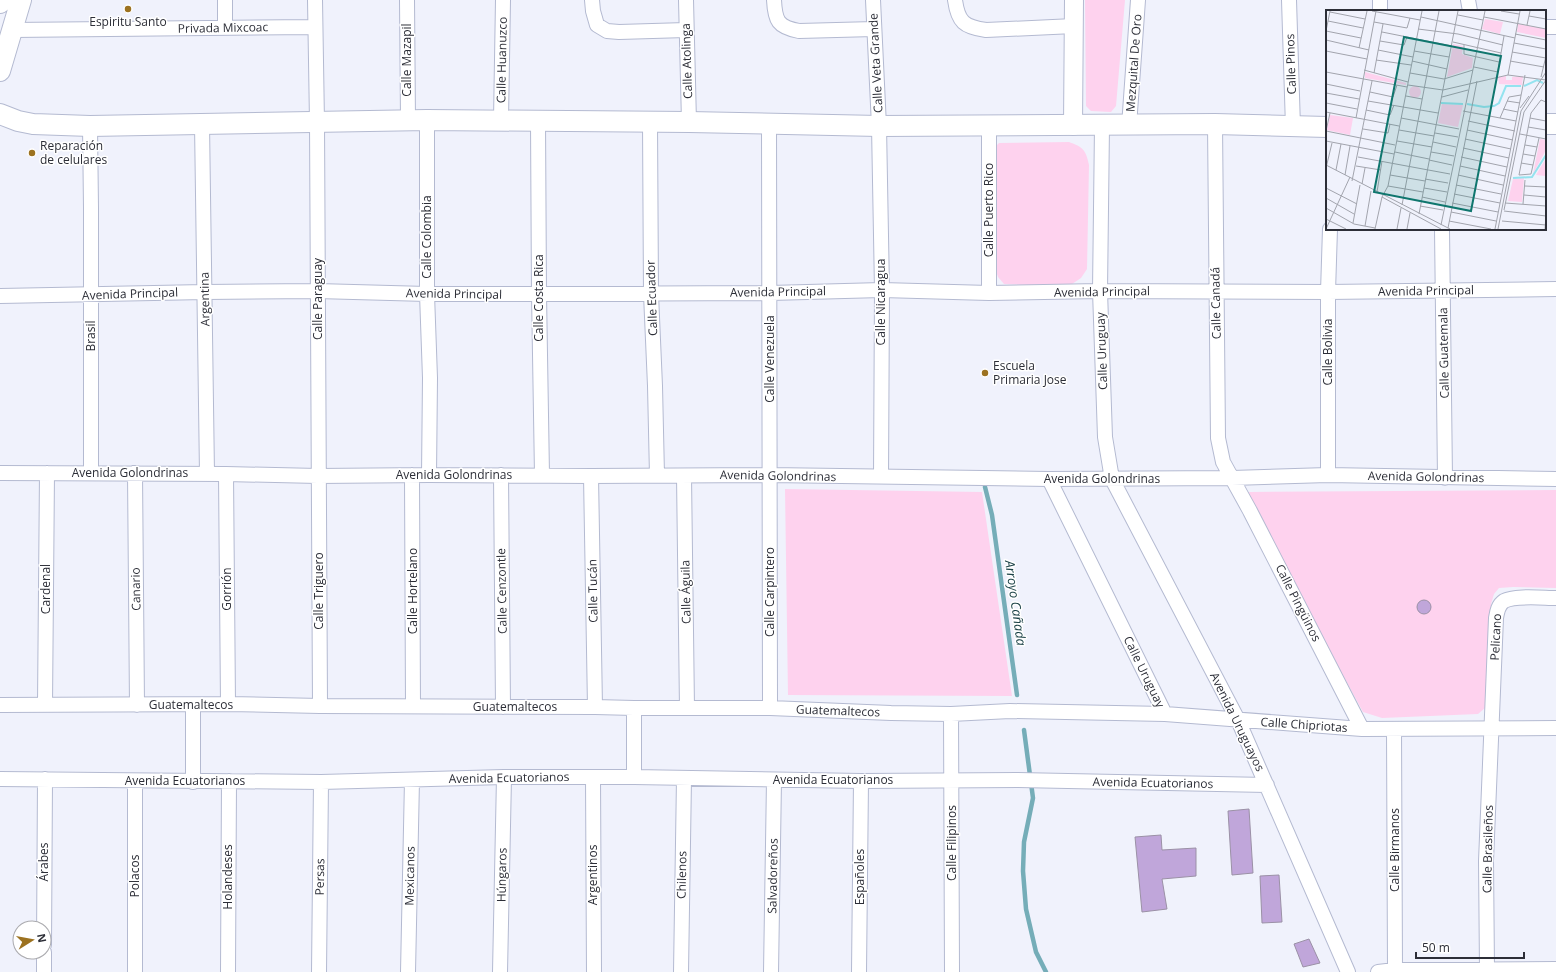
<svg xmlns="http://www.w3.org/2000/svg" width="1556" height="972" font-family="'Open Sans',sans-serif">
	<rect width="100%" height="100%" fill="#f0f2fc"/>
	<!-- green -->
	<path fill="#fed2ee" d="M1085 0H1125L1116 106 1111 112 1091 111 1086 106Z
		M1069 142C1083 147 1086 150 1089 165L1087 269 1081 278 1072 284 1027 285 1004 284 998 277 994 265 995 147 999 143Z
		M785 489 982 492 1012 696 788 695Z
		M1556 490V588L1513 587 1499 588 1494 594 1491 604 1485 708 1478 714 1382 718 1363 712 1309 613 1254 519 1249 492Z"/>
	<g fill="none" stroke-linecap="round" stroke-linejoin="round">
		<!-- stream -->
		<path stroke="#75adb8" stroke-width="4.5" d="M985 487 992 515 1017 695
			M1024 730 1033 798 1024 842 1023 871 1026 909 1036 952 1046 972"/>
	</g>
	<!-- building -->
	<path fill="#c0a6da" stroke="#9b91a6" d="M1417 607a7 7 0 1 1 14 0a7 7 0 1 1-14 0Z
		M1249 809 1253 873 1232 875 1228 811Z
		M1161 835 1162 850 1196 848V876L1162 879 1167 909 1142 912 1135 837Z
		M1279 875 1282 922 1262 923 1260 876Z
		M1309 939 1320 963 1303 967 1294 944Z"/>
	<g fill="none" stroke-linecap="round" stroke-linejoin="round">
		<defs>
			<path id="minor" d="M225 0V27
				M315 0 317 122 320 706
				M407 0 408 120
				M592 0 593 11 597 25 607 31 619 32 686 30
				M686 0 689 122
				M774 0C775 21 778 27 799 31L874 29
				M873 0 879 126 882 290 881 477
				M955 0C958 22 964 27 986 30L1074 26
				M1289 0 1293 127
				M1380 0V11
				M1468 0 1470 11
				M1545 27H1556
				M12 30 315 27
				M427 120V294L430 378 429 475
				M501 120 503 0
				M538 121 539 294 542 475
				M650 122 651 294 655 386 657 475
				M769 123 770 708
				M202 124 207 474
				M1215 124 1218 438 1223 462 1250 511 1362 729
				M90 126 91 208V473
				M1102 126 1100 291 1105 437 1112 479 1238 720 1348 972
				M1129 126 1138 0
				M1442 229 1445 478
				M989 293V127
				M0 296 205 292 317 291 427 294H539L770 293 882 290 989 293 1100 291 1328 292 1556 289
				M0 473 226 474 318 476 429 475 591 476 770 475 1049 479 1232 478 1328 475 1556 479
				M135 473 137 705
				M226 474 228 704
				M412 475 413 706
				M501 475 503 707
				M1328 475V292L1330 229
				M591 476 595 707
				M684 476 687 708
				M1049 479 1165 714
				M0 705 228 704 320 706 595 707 634 708H770L891 713 951 714 1010 711 1165 714 1362 729 1556 728
				M45 705 47 473
				M634 708V777
				M951 714 952 972
				M1394 729 1395 970
				M593 777 594 972
				M0 779 321 782 504 777H634L861 781 1018 780 1267 785
				M135 781V972
				M193 782V705
				M44 945 45 779
				M1487 970 1486 861 1496 618C1497 612 1498 605 1504 601 1515 595 1543 598 1556 598
				M44 972V952
				M228 972 229 781
				M319 972 321 782
				M408 972 412 780
				M500 972 504 777
				M681 972 684 778
				M771 972 774 780
				M859 972 861 781
				M1378 972 1395 970 1556 969"/>
			<path id="tertiary" d="M1073 126 1074 0"/>
			<path id="secondary" d="M0 3 1 0
				M0 71 21 0
				M0 114 18 121 33 124 90 126 427 120 689 122 879 126 1215 124 1327 127
				M1545 124H1556"/>
		</defs>
		<!-- minor casing -->
		<use href="#minor" stroke="#b4bad1" stroke-width="16"/>
		<!-- tertiary casing -->
		<use href="#tertiary" stroke="#b4bad1" stroke-width="20"/>
		<!-- secondary casing -->
		<use href="#secondary" stroke="#b4bad1" stroke-width="22"/>
		<!-- minor -->
		<use href="#minor" stroke="#fff" stroke-width="14"/>
		<!-- tertiary -->
		<use href="#tertiary" stroke="#fff" stroke-width="18"/>
		<!-- secondary -->
		<use href="#secondary" stroke="#fff" stroke-width="20"/>
	</g>
	<!-- markers -->
	<g fill="#9c7220" stroke="#fff" stroke-width="1.5">
		<circle cx="128" cy="9" r="4"/>
		<circle cx="32" cy="153" r="4"/>
		<circle cx="985" cy="373" r="4"/>
	</g>
	<g text-anchor="middle" stroke-width="3" stroke-linejoin="round" paint-order="stroke">
		<!-- poi labels -->
		<g font-size="12" fill="#2c2e37" stroke="#fff" text-anchor="start">
			<text x="128" y="26" text-anchor="middle">Espiritu Santo</text>
			<text x="40" y="150">Reparación<tspan x="40" dy="14">de celulares</tspan></text>
			<text x="993" y="370">Escuela<tspan x="993" dy="14">Primaria Jose</tspan></text>
		</g>
		<!-- street labels -->
		<g font-size="12" fill="#2c2e37" stroke="#fff">
			<text transform="translate(223 28) rotate(-1)" y="4">Privada Mixcoac</text>
			<text transform="translate(407 60) rotate(-90)" y="4">Calle Mazapil</text>
			<text transform="translate(502 60) rotate(-89)" y="4">Calle Huanuzco</text>
			<text transform="translate(687 61) rotate(-92)" y="4">Calle Atolinga</text>
			<text transform="translate(876 63) rotate(-93)" y="4">Calle Veta Grande</text>
			<text transform="translate(1134 63) rotate(-86)" y="4">Mezquital De Oro</text>
			<text transform="translate(1291 64) rotate(-92)" y="4">Calle Pinos</text>
			<text transform="translate(989 210) rotate(-90)" y="4">Calle Puerto Rico</text>
			<text transform="translate(427 237) rotate(-90)" y="4">Calle Colombia</text>
			<text transform="translate(1426 291) rotate(-1)" y="4">Avenida Principal</text>
			<text transform="translate(778 292) rotate(-1)" y="4">Avenida Principal</text>
			<text transform="translate(1102 292) rotate(-1)" y="4">Avenida Principal</text>
			<text transform="translate(130 294) rotate(-2)" y="4">Avenida Principal</text>
			<text transform="translate(454 294) rotate(1)" y="4">Avenida Principal</text>
			<text transform="translate(539 298) rotate(-90)" y="4">Calle Costa Rica</text>
			<text transform="translate(652 298) rotate(-92)" y="4">Calle Ecuador</text>
			<text transform="translate(205 299) rotate(-91)" y="4">Argentina</text>
			<text transform="translate(318 299) rotate(-90)" y="4">Calle Paraguay</text>
			<text transform="translate(881 302) rotate(-90)" y="4">Calle Nicaragua</text>
			<text transform="translate(1216 303) rotate(-91)" y="4">Calle Canadá</text>
			<text transform="translate(91 336) rotate(-90)" y="4">Brasil</text>
			<text transform="translate(1102 351) rotate(-92)" y="4">Calle Uruguay</text>
			<text transform="translate(1328 352) rotate(-90)" y="4">Calle Bolivia</text>
			<text transform="translate(1444 353) rotate(-91)" y="4">Calle Guatemala</text>
			<text transform="translate(770 359) rotate(-90)" y="4">Calle Venezuela</text>
			<text x="130" y="477">Avenida Golondrinas</text>
			<text x="454" y="479">Avenida Golondrinas</text>
			<text transform="translate(778 476) rotate(1)" y="4">Avenida Golondrinas</text>
			<text transform="translate(1426 477) rotate(1)" y="4">Avenida Golondrinas</text>
			<text x="1102" y="483">Avenida Golondrinas</text>
			<text transform="translate(46 589) rotate(-90)" y="4">Cardenal</text>
			<text transform="translate(136 589) rotate(-91)" y="4">Canario</text>
			<text transform="translate(227 589) rotate(-90)" y="4">Gorrión</text>
			<text transform="translate(319 591) rotate(-90)" y="4">Calle Triguero</text>
			<text transform="translate(413 591) rotate(-90)" y="4">Calle Hortelano</text>
			<text transform="translate(502 591) rotate(-91)" y="4">Calle Cenzontle</text>
			<text transform="translate(593 591) rotate(-91)" y="4">Calle Tucán</text>
			<text transform="translate(686 592) rotate(-91)" y="4">Calle Águila</text>
			<text transform="translate(770 592) rotate(-90)" y="4">Calle Carpintero</text>
			<text transform="translate(1298 603) rotate(63)" y="4">Calle Pingüinos</text>
			<text transform="translate(1496 637) rotate(-87)" y="4">Pelicano</text>
			<text transform="translate(1144 672) rotate(64)" y="4">Calle Uruguay</text>
			<text x="191" y="709">Guatemaltecos</text>
			<text x="515" y="711">Guatemaltecos</text>
			<text transform="translate(838 711) rotate(2)" y="4">Guatemaltecos</text>
			<text transform="translate(1237 722) rotate(64)" y="4">Avenida Uruguayos</text>
			<text transform="translate(1304 725) rotate(4)" y="4">Calle Chipriotas</text>
			<text transform="translate(509 778) rotate(-1)" y="4">Avenida Ecuatorianos</text>
			<text x="833" y="784">Avenida Ecuatorianos</text>
			<text x="185" y="785">Avenida Ecuatorianos</text>
			<text transform="translate(1153 783) rotate(1)" y="4">Avenida Ecuatorianos</text>
			<text transform="translate(952 843) rotate(-90)" y="4">Calle Filipinos</text>
			<text transform="translate(1488 849) rotate(-89)" y="4">Calle Brasileños</text>
			<text transform="translate(1395 850) rotate(-90)" y="4">Calle Birmanos</text>
			<text transform="translate(44 862) rotate(-90)" y="4">Árabes</text>
			<text transform="translate(502 875) rotate(-89)" y="4">Húngaros</text>
			<text transform="translate(593 875) rotate(-90)" y="4">Argentinos</text>
			<text transform="translate(682 875) rotate(-89)" y="4">Chilenos</text>
			<text transform="translate(135 876) rotate(-90)" y="4">Polacos</text>
			<text transform="translate(410 876) rotate(-89)" y="4">Mexicanos</text>
			<text transform="translate(773 876) rotate(-89)" y="4">Salvadoreños</text>
			<text transform="translate(228 877) rotate(-90)" y="4">Holandeses</text>
			<text transform="translate(320 877) rotate(-89)" y="4">Persas</text>
			<text transform="translate(860 877) rotate(-90)" y="4">Españoles</text>
		</g>
		<!-- water labels -->
		<g font-size="13" font-style="italic" fill="#1d4348" stroke="#fff">
			<text transform="translate(1016 603) rotate(82)" y="5">Arroyo Cañada</text>
		</g>
	</g>
	<!-- overview -->
	<g transform="translate(1326 10)">
		<rect width="220" height="220" fill="#f0f2fc"/>
		<path d="M159 9 177 12 174 24 156 19ZM192 14 220 19V28L191 22ZM127 34 137 36 136 44 147 48 146 58 121 67ZM39 62 80 73V75L39 68ZM180 66V70H186V67L197 66 196 75 173 74 172 67ZM83 82a6 6 0 1 1 12 0a6 6 0 1 1-12 0ZM116 94 137 95 132 117 112 113ZM4 105 27 108 24 125 1 120ZM214 129 220 130V140L207 164ZM220 148 219 166 210 165ZM198 168 196 192 182 191 187 169Z" fill="#fed2ee"/>
		<path fill="none" stroke="#94e3ef" stroke-width="2" d="M198 76 211 70 217 73M115 93 137 94M141 94 158 97 168 96 173 93 180 76H195M187 168 206 167 220 145"/>
		<path fill="none" stroke="#a2a4ad" stroke-width="1" d="M46 1 94 10M175 1 193 4M4 2 39 9M132 5 157 10M203 6 220 9M95 7 189 28M158 7 220 19M2 11 37 18M48 12 81 18 84 8M201 15 204 1M92 19 132 24 177 35M0 21 35 28M0 21 4 1M56 22 126 36M189 24 220 30M0 30 43 40M54 31 78 35 81 27M127 32 175 43M188 33 220 39M138 35V44L173 52M33 38 41 1M52 40 87 47M0 41 41 49M88 41 123 47M186 42 220 48M50 50 85 55M86 51 121 59M184 51 218 57M148 57 172 62M38 60 82 72M0 62 81 77M48 63 57 14M84 63 118 69 147 60M182 65 194 1M171 66 178 26M215 67 220 46M0 74 34 81M82 75 117 80 182 65 220 70M44 82 67 87 71 75M0 83 33 89M80 86 96 89M116 87 142 80M42 91 112 103M181 91 194 93M0 93 31 99M194 98 203 86M177 99 192 102M40 100 64 105 68 95M137 101 190 111M0 102 73 116M30 108 50 1M75 108 133 119M174 108 183 87 195 85M204 108 220 111M142 111 189 121M202 117 220 120M37 119 62 123 64 114M73 120 108 126M141 120 187 130M0 121 69 135M0 121 4 103M109 123 132 127M194 124 220 129M213 128 205 164 193 165 205 103 215 90 220 92M139 129 185 139M0 131 68 144M71 131 106 137M107 132 130 137M199 135 211 137M137 138 183 148M69 142 103 149M105 142 128 146M197 144 209 146M32 147 124 164M135 147 181 157M103 150 126 155M195 153 207 155M0 155 124 219M30 156 55 160M134 156 179 166M0 158 6 133M10 160 15 134M19 165 24 136M64 165 99 171M132 165 177 175M99 169 122 173M26 171 46 71M36 174 39 158M130 175 175 184M62 176 97 182M199 176 220 177M0 178 31 194M98 178 121 182M51 182 56 151M128 184 174 193M198 185 220 187M56 187 62 176 96 1M56 187 115 219M96 187 119 192M0 188 28 204M126 193 172 202M179 193 220 196M197 194 199 170M76 195 113 1M94 196 117 200M0 198 28 214 49 218M178 200 198 102 220 70M178 201 220 206M125 202 170 211M93 204 132 1M0 209 20 219M123 211 165 219M176 211 220 215M27 213 34 175M115 215 159 1M39 216 45 181M122 218 151 71M0 219 24 167M49 219 56 187M71 219 75 198M81 219 84 203M169 219 199 65M172 219 195 101 220 62M219 219 220 205"/>
		<path fill="#0f766e" fill-opacity="0.15" stroke="#0f766e" stroke-width="2" d="M78 27 175 46 145 201 48 182Z"/>
		<rect width="220" height="220" fill="none" stroke="#2c2e37" stroke-width="2"/>
	</g>
	<!-- north arrow -->
	<g transform="translate(32 940) rotate(79)"><circle r="19" fill="#ffffff" stroke="#ababaf"/>
	<path d="M0-3L7 15L0 10L-7 15Z" fill="#9c7220"/>
	<text y="-6" font-size="11" font-weight="bold" text-anchor="middle" fill="#2c2e37">N</text>
	</g>
	<!-- scale -->
	<path d="M1416 952v6h108v-6" fill="none" stroke="#2c2e37" stroke-width="2"/>
	<text x="1422" y="952" font-size="12" fill="#2c2e37" stroke="#ffffff" stroke-width="3" paint-order="stroke">50 m</text>
</svg>
